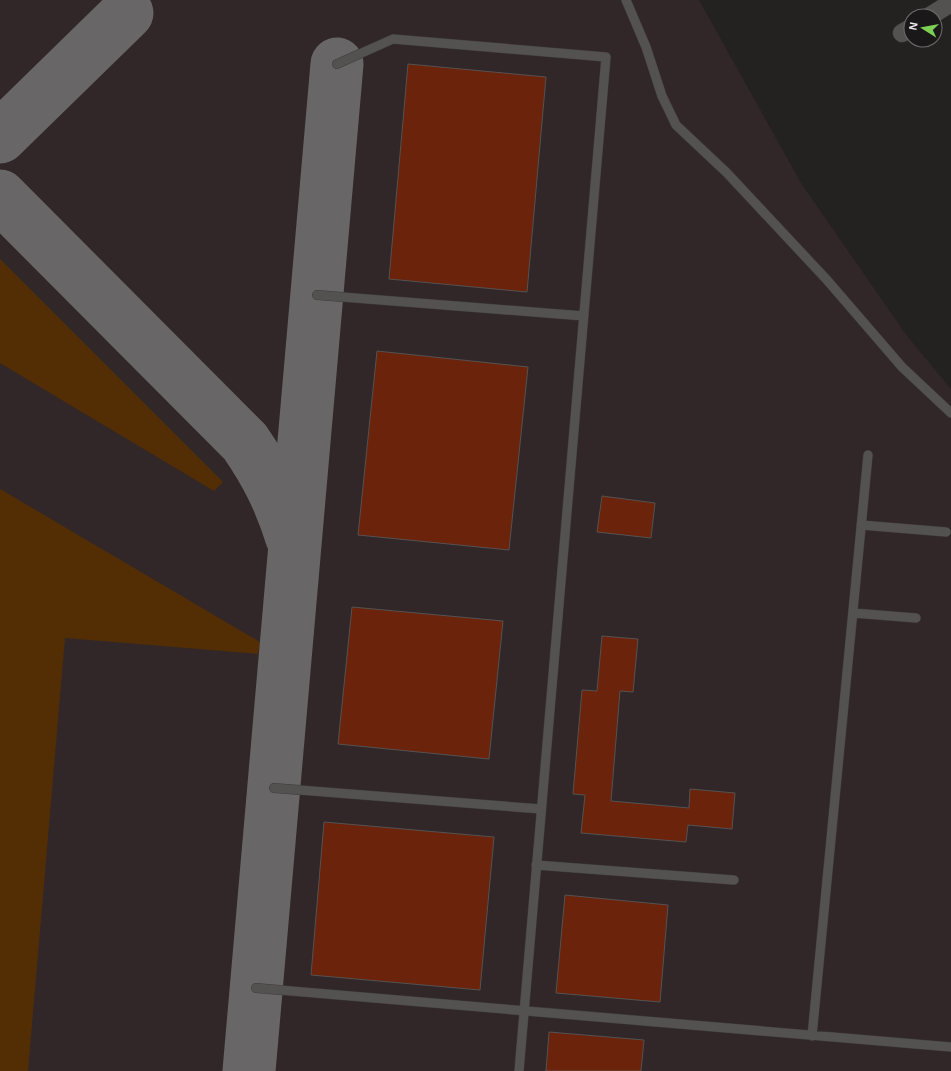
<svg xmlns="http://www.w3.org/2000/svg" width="951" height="1071" font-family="Arial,sans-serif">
	<rect width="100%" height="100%" fill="#242121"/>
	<!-- built -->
	<path fill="#312728" d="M0 0H699L801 183 907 336 951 389V1071H0Z"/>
	<!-- green -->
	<path fill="#532e05" d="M0 259 223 482 214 491 0 363Z
		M0 489 260 642 258 654 65 638 28 1071H0Z"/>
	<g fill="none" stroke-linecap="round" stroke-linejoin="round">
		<!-- taxiway -->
		<path stroke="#686666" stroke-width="53" d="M0 137 127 13
			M0 196 245 442C267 474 280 500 292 538
			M249 1071 337 64"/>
	</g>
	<!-- building -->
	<path fill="#6b230b" stroke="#555251" d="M408 64 546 77 527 292 389 279Z
		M377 351 528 367 509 550 358 535Z
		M602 496 655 503 651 538 597 532Z
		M352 607 503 621 489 759 338 744Z
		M602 636 638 639 633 692 620 691 611 801 689 808 690 789 735 793 732 829 688 825 686 842 581 833 585 795 573 794 582 690 597 691Z
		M324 822 494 837 480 990 311 975Z
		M565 895 668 905 660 1002 556 993Z
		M549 1032 644 1040 641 1071H546Z"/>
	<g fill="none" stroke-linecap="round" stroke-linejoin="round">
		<defs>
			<path id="service" d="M626 0 646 47 662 96 676 125 727 173 827 280 902 367 951 413
				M337 64 393 39 606 57 519 1071
				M317 295 584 316
				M861 525 946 532
				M853 613 916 618
				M274 788 541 809
				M536 865 734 880
				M256 988 951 1047
				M812 1036 868 455"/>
			<path id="minor" d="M930 16 951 3
				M902 33 911 28"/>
		</defs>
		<!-- service casing -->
		<use href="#service" stroke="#3e3c3c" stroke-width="10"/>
		<!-- minor casing -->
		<use href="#minor" stroke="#3e3c3c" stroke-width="19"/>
		<!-- service -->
		<use href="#service" stroke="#545151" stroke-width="9"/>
		<!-- minor -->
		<use href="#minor" stroke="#545151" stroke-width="18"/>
	</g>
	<!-- north arrow -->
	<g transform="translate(923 28) rotate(281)"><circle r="19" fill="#1a1818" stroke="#6e6c6c"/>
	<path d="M0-3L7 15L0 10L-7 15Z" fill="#7cd155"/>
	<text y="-6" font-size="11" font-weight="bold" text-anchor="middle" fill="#edebeb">N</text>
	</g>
</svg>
